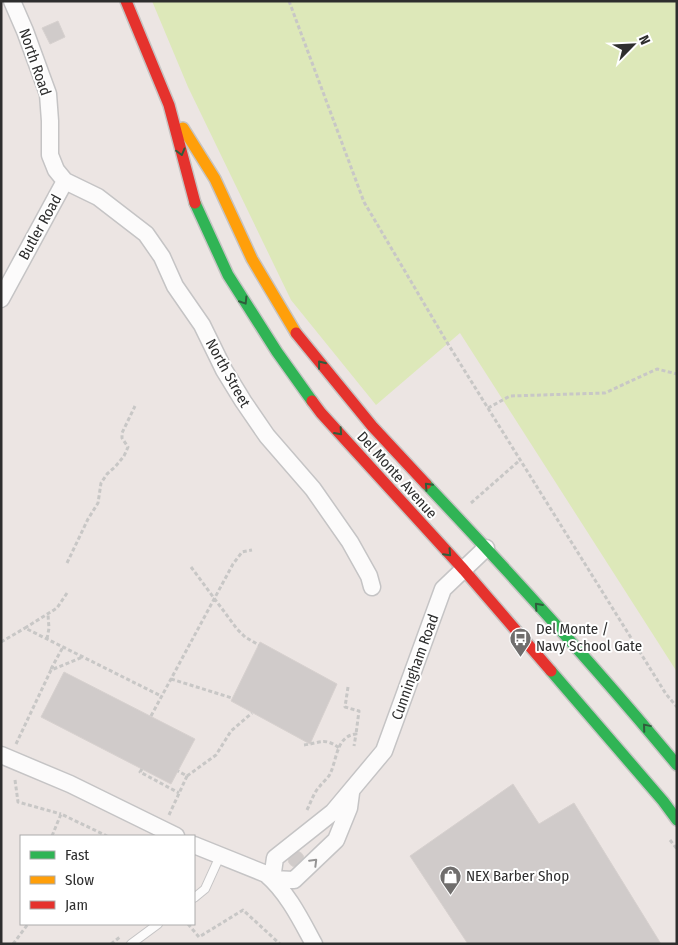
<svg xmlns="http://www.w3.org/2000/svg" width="678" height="945" font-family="'Fira Sans Condensed',sans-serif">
	<rect width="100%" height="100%" fill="#ece5e3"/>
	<!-- green -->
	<path fill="#dde8b9" d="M152 1H677V672L460 333 376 405 291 300 188 87Z"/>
	<!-- building -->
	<path fill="#d0cbca" stroke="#d7d1cf" d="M58 21 65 37 50 44 42 28Z
		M260 642 337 684 310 744 231 701Z
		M64 672 195 739 171 784 41 717Z
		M513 784 539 824 574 803 661 944H468L410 856Z
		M288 859a8 8 0 1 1 16 0a8 8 0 1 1-16 0Z"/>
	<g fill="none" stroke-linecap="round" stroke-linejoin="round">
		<defs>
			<path id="lane" d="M194 898 205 889 220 856
				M131 944 158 924"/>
			<path id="street" d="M12 1 25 31 48 94 50 121V155L56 170 65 181 98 197 146 234 162 257 175 286 202 325 224 370 243 401 267 436 313 489 350 542 369 576 372 587
				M1 299 65 181
				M1 755 70 784 176 836
				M194 845 266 874C288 893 301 920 314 944
				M272 879 275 858 333 812 384 751 443 589 486 548
				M272 879 294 880 336 840 349 808 351 793"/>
			<path id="fast" d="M195 203 228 275 277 352 312 401
				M426 484C512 575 597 668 677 765
				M551 671 663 801 677 820"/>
			<path id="slow" d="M183 128 215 179 252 259 296 333"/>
			<path id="jam" d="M126 1 169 105 195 203
				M296 333 372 426 426 484
				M312 401 321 413 464 570 551 671"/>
		</defs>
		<!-- lane casing -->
		<use href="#lane" stroke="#c5c4c5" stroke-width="10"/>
		<!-- street casing -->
		<use href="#street" stroke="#c5c4c5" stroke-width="19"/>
		<!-- fast casing -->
		<use href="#fast" stroke="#c6c4c3" stroke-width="14"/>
		<!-- slow casing -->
		<use href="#slow" stroke="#c6c4c3" stroke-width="14"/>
		<!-- jam casing -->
		<use href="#jam" stroke="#c6c4c3" stroke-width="14"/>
		<!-- path -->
		<path stroke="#c8c7c6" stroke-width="3" stroke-dasharray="4 2.5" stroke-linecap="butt" d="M289 1 364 202 448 344 666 694 677 707
			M488 408 510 396 605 393 657 369 677 374
			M471 503 520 460
			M67 563 88 519 98 503 101 483 107 474 115 467 124 456 128 447 122 438V433L135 406
			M191 567 237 629 245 637 259 645
			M67 593 57 608 25 628 161 696
			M47 639 49 628 48 615
			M1 642 25 628
			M51 669 63 647
			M171 679 232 698
			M348 687 345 707 359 711 356 734
			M151 716 233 564 242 552 252 550
			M16 744 51 670 83 657
			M304 745C320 743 325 737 339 748
			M142 769 140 772 179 793
			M187 776 216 755 231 731 252 713
			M15 780 18 802 61 814
			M307 810C311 802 314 792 320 786 323 782 328 778 330 774 337 760 336 736 356 734L354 746
			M169 815 187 776 178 771
			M52 836 61 814 107 836
			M670 840 677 849
			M188 924 199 937 243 910 280 944
			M13 944 28 924
			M111 944 120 937"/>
		<!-- lane -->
		<use href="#lane" stroke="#fcfbfb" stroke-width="8"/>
		<!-- street -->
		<use href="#street" stroke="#fcfbfb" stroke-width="16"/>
		<!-- fast -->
		<use href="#fast" stroke="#30b455" stroke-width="11"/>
		<!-- slow -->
		<use href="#slow" stroke="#ff9f0a" stroke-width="11"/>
		<!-- jam -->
		<use href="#jam" stroke="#e5322d" stroke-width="11"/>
	</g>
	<!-- one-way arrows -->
	<defs><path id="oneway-chevron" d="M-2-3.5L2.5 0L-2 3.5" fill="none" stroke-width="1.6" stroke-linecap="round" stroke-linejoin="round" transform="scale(1.25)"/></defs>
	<g stroke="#2f5d3c">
		<use href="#oneway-chevron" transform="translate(181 152) rotate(75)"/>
		<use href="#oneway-chevron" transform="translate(244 301) rotate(58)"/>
		<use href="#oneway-chevron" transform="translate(321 364) rotate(-128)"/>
		<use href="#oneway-chevron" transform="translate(339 432) rotate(48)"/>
		<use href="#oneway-chevron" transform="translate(428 486) rotate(-133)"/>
		<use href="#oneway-chevron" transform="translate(448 553) rotate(47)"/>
		<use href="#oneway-chevron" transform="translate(538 606) rotate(-132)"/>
		<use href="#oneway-chevron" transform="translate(646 727) rotate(-130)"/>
	</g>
	<use stroke="#959494" href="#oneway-chevron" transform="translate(314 862) rotate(-45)"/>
	<!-- icons -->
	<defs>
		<symbol id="bus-pin" viewBox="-11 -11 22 30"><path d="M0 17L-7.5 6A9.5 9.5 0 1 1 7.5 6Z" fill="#706e6d" stroke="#fff"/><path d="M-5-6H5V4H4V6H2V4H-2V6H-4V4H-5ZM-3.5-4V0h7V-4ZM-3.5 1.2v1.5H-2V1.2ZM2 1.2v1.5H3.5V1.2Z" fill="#fff"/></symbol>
		<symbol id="shop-pin" viewBox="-11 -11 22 30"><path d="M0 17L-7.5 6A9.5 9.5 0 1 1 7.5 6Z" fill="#706e6d" stroke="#fff"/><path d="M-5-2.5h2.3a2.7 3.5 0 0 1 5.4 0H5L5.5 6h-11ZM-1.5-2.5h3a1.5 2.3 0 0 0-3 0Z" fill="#fff"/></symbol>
	</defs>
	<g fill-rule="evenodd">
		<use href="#bus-pin" x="508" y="626" width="25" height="34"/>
		<use href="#shop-pin" x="438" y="864" width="25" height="34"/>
	</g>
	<g text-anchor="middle" stroke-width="4" stroke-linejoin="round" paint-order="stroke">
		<!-- street labels -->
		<g font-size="15" fill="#2e2e2e" stroke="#fff">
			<text transform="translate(35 62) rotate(71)" y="5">North Road</text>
			<text transform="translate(40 227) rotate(-61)" y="5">Butler Road</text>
			<text transform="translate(228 373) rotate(61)" y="5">North Street</text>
			<text transform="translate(397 475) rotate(48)" y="5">Del Monte Avenue</text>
			<text transform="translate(415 667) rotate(-70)" y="5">Cunningham Road</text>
		</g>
		<!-- poi labels -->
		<g font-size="15" fill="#2e2e2e" stroke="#fff" text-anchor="start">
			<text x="536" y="634">Del Monte /<tspan x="536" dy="17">Navy School Gate</tspan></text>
			<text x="466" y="881">NEX Barber Shop</text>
		</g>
	</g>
	<!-- border -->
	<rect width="678" height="945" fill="none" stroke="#2e2e2e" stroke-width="5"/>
	<!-- legend -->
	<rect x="20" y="835" width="175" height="90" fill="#ffffff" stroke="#ababab"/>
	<rect x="30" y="851" width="25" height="8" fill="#30b455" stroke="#ababab"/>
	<text x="65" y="860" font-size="15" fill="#2e2e2e">Fast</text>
	<rect x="30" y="876" width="25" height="8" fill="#ff9f0a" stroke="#ababab"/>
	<text x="65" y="885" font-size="15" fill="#2e2e2e">Slow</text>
	<rect x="30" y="901" width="25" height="8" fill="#e5322d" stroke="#ababab"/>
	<text x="65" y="910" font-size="15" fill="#2e2e2e">Jam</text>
	<!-- north arrow -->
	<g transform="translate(633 45) rotate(66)" stroke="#ffffff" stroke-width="4" paint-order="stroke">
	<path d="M0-4L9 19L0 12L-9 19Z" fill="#2e2e2e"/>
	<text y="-8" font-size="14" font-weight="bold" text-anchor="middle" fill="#2e2e2e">N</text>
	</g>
</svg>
